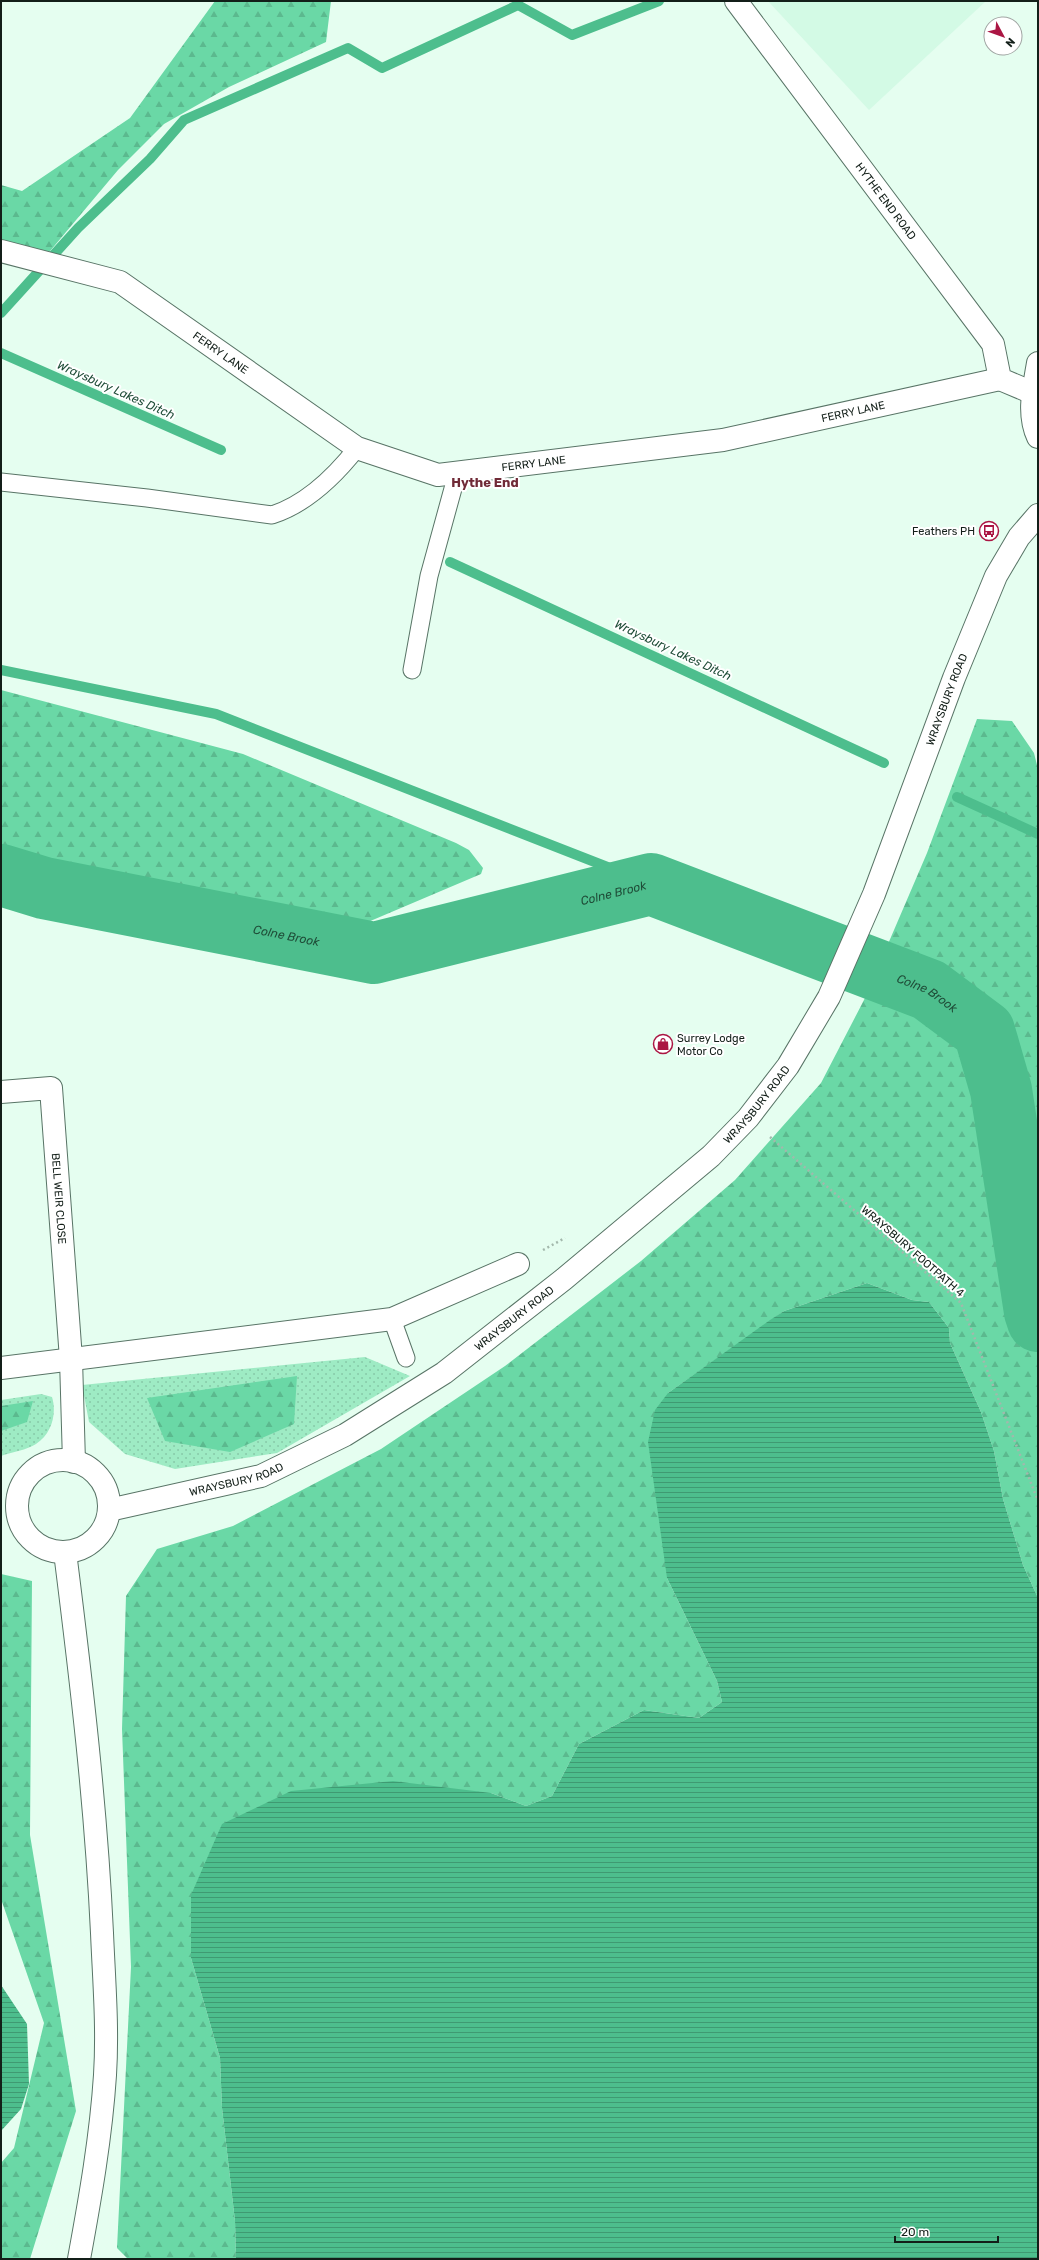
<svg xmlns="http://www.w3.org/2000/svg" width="1039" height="2260" font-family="Rubik,sans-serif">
	<defs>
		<pattern id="grass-dots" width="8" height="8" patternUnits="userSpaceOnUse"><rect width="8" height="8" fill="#9eebc4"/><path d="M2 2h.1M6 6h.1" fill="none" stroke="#87c9a8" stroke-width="1.8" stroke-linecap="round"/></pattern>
		<pattern id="forest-firs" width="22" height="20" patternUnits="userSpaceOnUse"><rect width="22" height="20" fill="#6ad8a6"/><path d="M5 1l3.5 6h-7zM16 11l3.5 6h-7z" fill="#5bb98e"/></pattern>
		<pattern id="water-rules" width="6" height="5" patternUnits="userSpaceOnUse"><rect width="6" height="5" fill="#4dbe8d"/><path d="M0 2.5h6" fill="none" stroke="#3f9a72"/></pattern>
	</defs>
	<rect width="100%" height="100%" fill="#e5fef0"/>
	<!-- built -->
	<path fill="#d3fae5" d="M768 1H986L869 110Z"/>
	<!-- grass -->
	<path fill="url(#grass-dots)" d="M365 1357 410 1376 277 1453 175 1469 125 1454 89 1422 82 1385Z
		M41 1394 52 1397C57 1413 52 1434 36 1444 27 1450 12 1452 1 1456V1400Z"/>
	<!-- forest -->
	<path fill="url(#forest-firs)" d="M215 1H331L326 42 229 87 164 124 118 170 40 263 1 251V185L22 191 130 118Z
		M1 690 243 754 456 843 469 850 483 868 481 874 368 922 333 931 293 933 259 930 1 863Z
		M977 719 1012 721 1034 753 1038 769V1598L1023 1565 1003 1499 994 1451 981 1412 950 1343 949 1328 929 1302 912 1300 867 1283 784 1311 668 1393 667 1578 717 1681 722 1702 699 1718 644 1710 579 1744 552 1796 526 1806 491 1793 191 1958 220 2058 222 2108 235 2221 236 2259H128L117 2248 131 1967 122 1729 126 1596 157 1549 233 1526 381 1449 505 1366 641 1261 735 1180 821 1083 864 1000 927 853Z
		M297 1376 294 1424 230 1452 165 1441 147 1398Z
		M33 1401 27 1422 1 1431V1406Z
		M1 1574 32 1581 30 1835 76 2111 30 2259H1V2163L14 2148 44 2023 1 1899Z"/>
	<!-- water -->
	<path fill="url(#water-rules)" d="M867 1283 912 1300 929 1302 949 1328 950 1343 981 1412 994 1451 1003 1499 1023 1565 1038 1598V2259H236L235 2221 222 2108 220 2058 191 1958V1895L222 1824 291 1791 393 1781 491 1793 526 1806 552 1796 579 1744 644 1710 699 1718 722 1702 717 1681 667 1578 648 1442 655 1410 668 1393 770 1320 784 1311Z
		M1 1985 27 2024 29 2084 21 2109 1 2131Z"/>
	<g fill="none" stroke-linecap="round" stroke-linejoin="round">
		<!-- stream -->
		<path stroke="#4dbe8d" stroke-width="10" d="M1 313 78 228 150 159 184 120 348 48 382 68 518 5 572 35 659 1
			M1 353 221 450
			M450 562 884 763
			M1 670 216 714 651 884
			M957 797 1038 834"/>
		<!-- river -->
		<path stroke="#4dbe8d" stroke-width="62" id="s1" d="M1 875 44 888 374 953 651 884 929 990 984 1031 1001 1090 1035 1312 1038 1321"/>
		<defs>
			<path id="lane" d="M1 482 147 498 272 515C306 504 335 476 357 448
				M412 670 429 576 457 474
				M392 1319 406 1358"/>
			<g id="street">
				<path id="s2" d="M736 1 993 344 1000 379 1033 393"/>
				<path id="s3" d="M1 251 120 282 357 448 438 475 723 440 1000 379"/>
				<path d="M1038 363C1034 387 1027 414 1038 437"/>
				<path id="s4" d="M1 1092 51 1088 71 1359 74 1462"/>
				<path d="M1 1368 392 1319 518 1264"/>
			</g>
			<g id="secondary">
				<circle cx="63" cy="1506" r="46"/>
				<path id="s5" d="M109 1510 261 1476 345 1435 444 1373 564 1279 711 1156 748 1118 788 1066 829 997 874 894 954 678 996 576 1019 537 1038 515"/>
				<path d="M65 1552C81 1679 96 1805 102 1933 104 1980 108 2028 105 2075 101 2137 90 2199 79 2259"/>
			</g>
		</defs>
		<!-- lane casing -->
		<use href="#lane" stroke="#587466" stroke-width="19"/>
		<!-- street casing -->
		<use href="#street" stroke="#587466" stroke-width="24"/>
		<!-- secondary casing -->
		<use href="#secondary" stroke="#587466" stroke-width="24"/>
		<!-- path -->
		<path stroke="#a3b8ac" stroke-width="2.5" stroke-dasharray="2 3" stroke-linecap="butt" d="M770 1137 961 1303 1038 1501
			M543 1250 565 1238"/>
		<!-- lane -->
		<use href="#lane" stroke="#fff" stroke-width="17"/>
		<!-- street -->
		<use href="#street" stroke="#fff" stroke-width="22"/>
		<!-- secondary -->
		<use href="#secondary" stroke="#fff" stroke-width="22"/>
	</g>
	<!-- icons -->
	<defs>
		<symbol id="bus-ring" viewBox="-11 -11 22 22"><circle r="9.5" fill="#fff" stroke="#ab1643" stroke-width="1.5"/><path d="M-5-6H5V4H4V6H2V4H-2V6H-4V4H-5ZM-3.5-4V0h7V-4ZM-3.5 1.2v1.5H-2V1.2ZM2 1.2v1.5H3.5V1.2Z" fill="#ab1643"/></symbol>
		<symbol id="shop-ring" viewBox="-11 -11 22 22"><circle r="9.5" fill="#fff" stroke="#ab1643" stroke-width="1.5"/><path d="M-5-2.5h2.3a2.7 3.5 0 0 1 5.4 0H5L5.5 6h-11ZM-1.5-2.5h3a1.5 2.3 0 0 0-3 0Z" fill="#ab1643"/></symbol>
	</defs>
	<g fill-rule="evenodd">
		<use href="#bus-ring" x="978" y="520" width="22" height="22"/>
		<use href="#shop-ring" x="652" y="1033" width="22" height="22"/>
	</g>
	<g text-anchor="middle" stroke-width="4" stroke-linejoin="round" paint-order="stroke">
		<!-- street labels -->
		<g font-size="11" fill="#131f19" stroke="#fff">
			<text dy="4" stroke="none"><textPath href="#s2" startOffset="250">HYTHE END ROAD</textPath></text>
			<text dy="4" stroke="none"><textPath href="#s3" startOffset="246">FERRY LANE</textPath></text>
			<text dy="4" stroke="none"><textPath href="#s3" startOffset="918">FERRY LANE</textPath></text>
			<text dy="4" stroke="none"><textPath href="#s3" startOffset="594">FERRY LANE</textPath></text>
			<text dy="4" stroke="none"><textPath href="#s5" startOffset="1229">WRAYSBURY ROAD</textPath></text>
			<text dy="4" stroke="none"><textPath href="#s5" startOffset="779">WRAYSBURY ROAD</textPath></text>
			<text dy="4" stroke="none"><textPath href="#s4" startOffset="161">BELL WEIR CLOSE</textPath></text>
			<text transform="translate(913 1251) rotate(41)" y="4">WRAYSBURY FOOTPATH 4</text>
			<text dy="4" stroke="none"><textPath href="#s5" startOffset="455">WRAYSBURY ROAD</textPath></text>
			<text dy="4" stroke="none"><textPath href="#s5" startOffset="131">WRAYSBURY ROAD</textPath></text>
		</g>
		<!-- poi labels -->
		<g font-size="11" fill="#131f19" stroke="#fff" text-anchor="end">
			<text x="975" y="535">Feathers PH</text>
			<text x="677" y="1042" text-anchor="start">Surrey Lodge<tspan x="677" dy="13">Motor Co</tspan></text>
		</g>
		<!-- water labels -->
		<g font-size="12" font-style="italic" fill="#1f4d38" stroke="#fff">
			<text transform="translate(116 390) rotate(24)" y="4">Wraysbury Lakes Ditch</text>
			<text transform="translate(673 650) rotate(25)" y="4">Wraysbury Lakes Ditch</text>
			<text dy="4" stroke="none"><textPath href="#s1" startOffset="628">Colne Brook</textPath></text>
			<text dy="4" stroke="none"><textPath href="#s1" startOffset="292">Colne Brook</textPath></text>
			<text dy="4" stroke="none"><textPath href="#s1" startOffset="964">Colne Brook</textPath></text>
		</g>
		<!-- quarter labels -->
		<g font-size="13" font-weight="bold" fill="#702a37" stroke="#fff">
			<text x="485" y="487">Hythe End</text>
		</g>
	</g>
	<!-- border -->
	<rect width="1039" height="2260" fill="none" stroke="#131f19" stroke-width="4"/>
	<!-- north arrow -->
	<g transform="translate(1003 36) rotate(131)"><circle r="19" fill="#ffffff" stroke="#a1a5a3"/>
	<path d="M0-3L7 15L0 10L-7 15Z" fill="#ab1643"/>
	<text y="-6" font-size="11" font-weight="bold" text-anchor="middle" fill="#131f19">N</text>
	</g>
	<!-- scale -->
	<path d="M895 2236v6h103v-6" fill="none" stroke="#131f19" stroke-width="2"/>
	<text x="901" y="2236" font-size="12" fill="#131f19" stroke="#ffffff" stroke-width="3" paint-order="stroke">20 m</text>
</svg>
